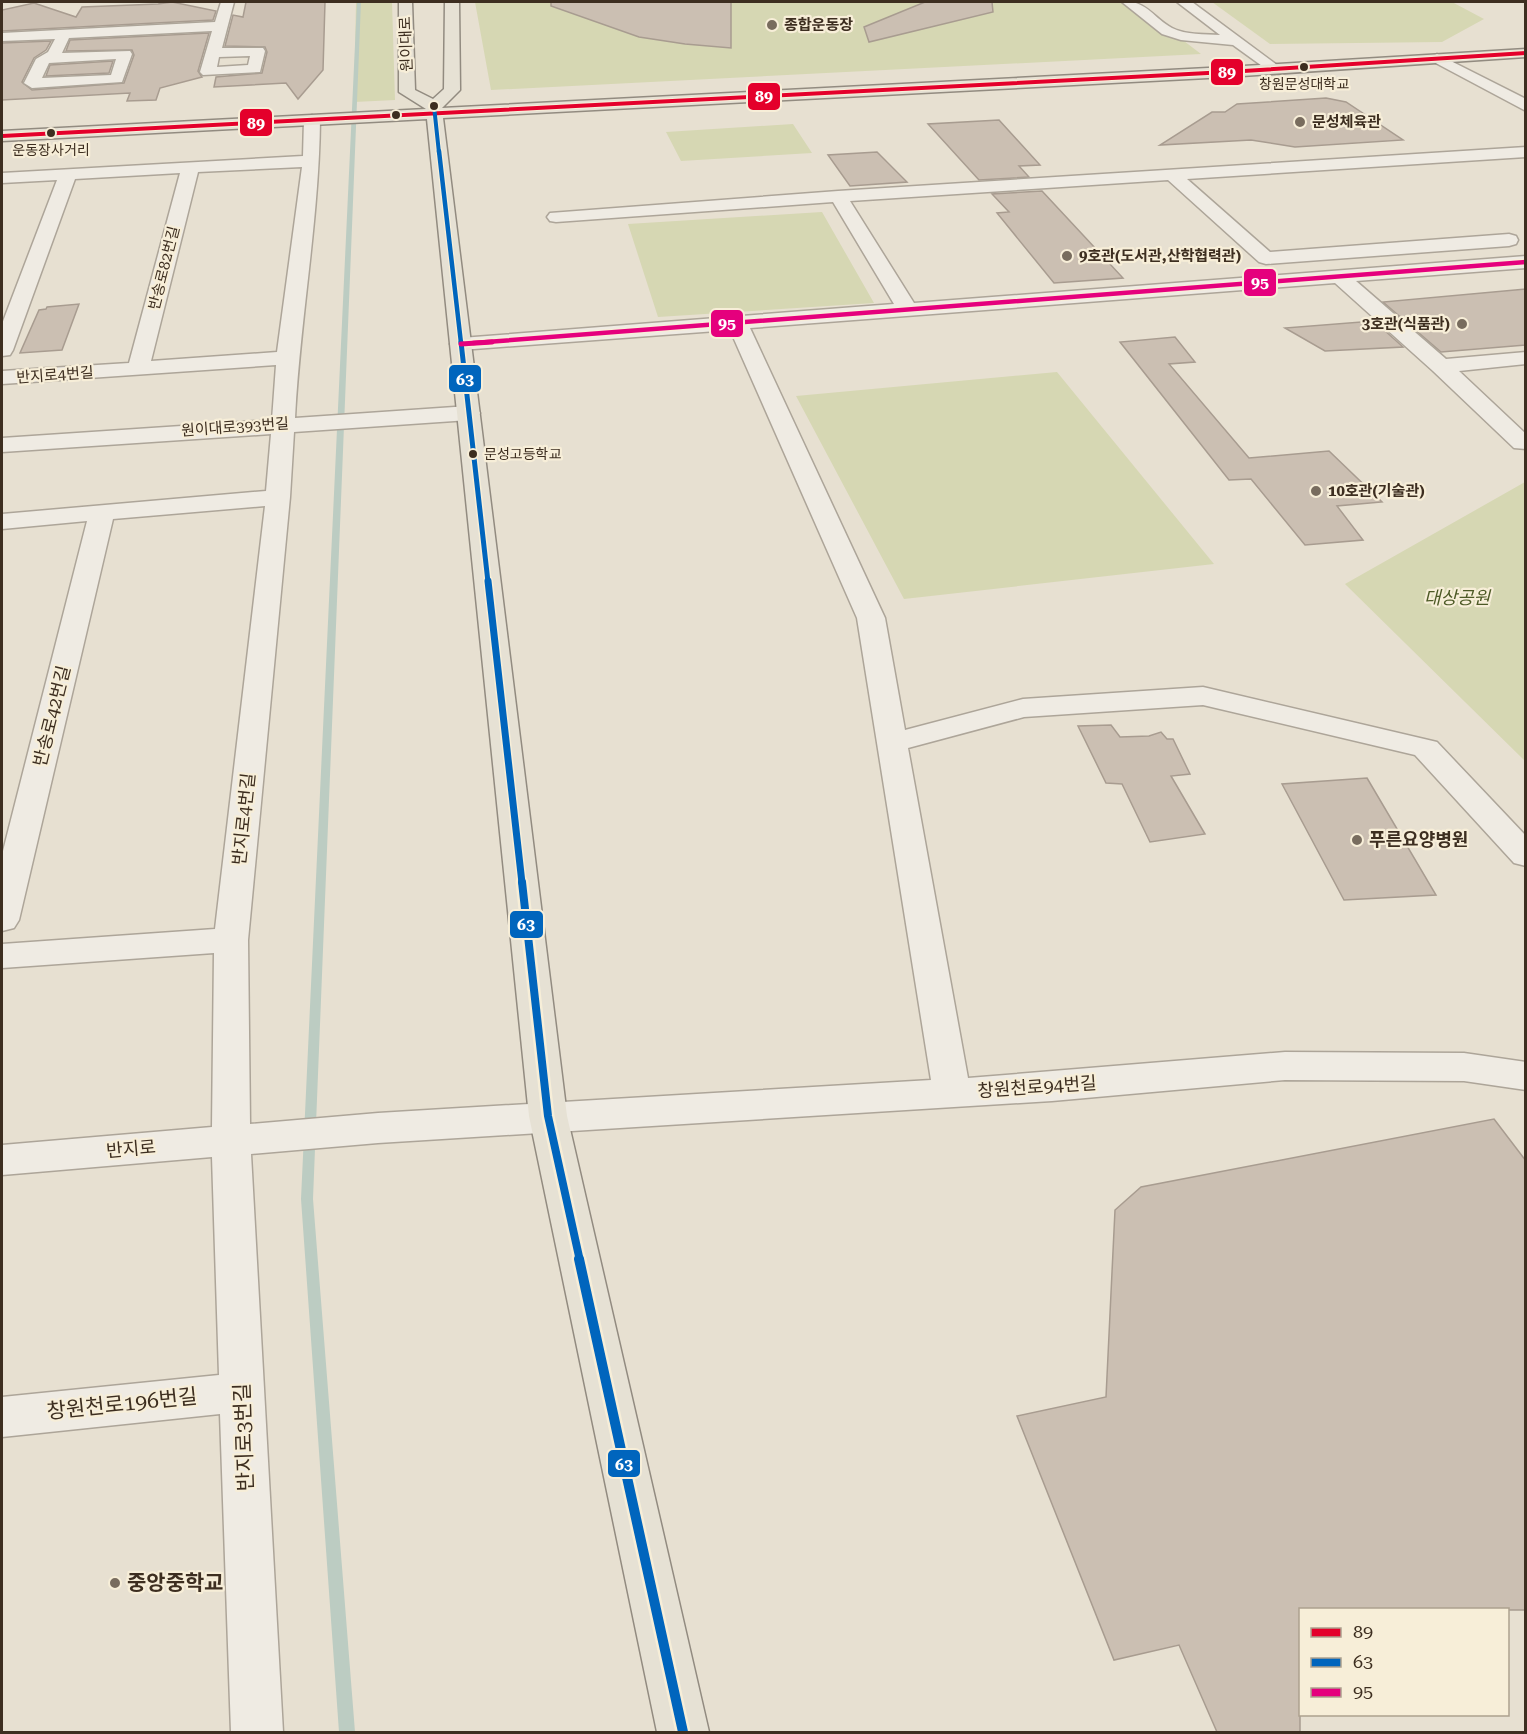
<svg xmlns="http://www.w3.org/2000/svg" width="1527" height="1734" font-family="'Roboto Serif','Noto Sans KR',serif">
	<rect width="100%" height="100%" fill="#e7e0d1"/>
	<!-- green -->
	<path fill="#d6d7b3" d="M356 2H392L395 100 354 102Z
		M475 2H1133L1201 54 491 90Z
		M1212 2H1452L1484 19 1442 42 1270 44Z
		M793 124 812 153 681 161 666 132Z
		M822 212 874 303 658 317 628 224Z
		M1057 372 1214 564 904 599 796 396Z
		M1525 482V761L1345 584Z"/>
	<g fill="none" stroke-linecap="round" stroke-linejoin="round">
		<!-- stream -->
		<path fill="#bcccc2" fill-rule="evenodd" d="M357 2H361L313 1199 355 1732H339L301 1199Z"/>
	</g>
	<!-- building -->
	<path fill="#cbbfb2" stroke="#a89c90" stroke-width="1.5" d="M172 2 216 11 213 20 2 31V10L34 3 76 17 82 7 158 4Z
		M246 2H325L323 70 298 99 286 83 214 87 216 77 262 73 267 52 265 47 225 46 233 15 243 17Z
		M551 2H731V48L685 44 639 37 551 6Z
		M925 2H992L993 12 869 42 864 27Z
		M209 33 198 71 202 77 160 88 156 100 127 101 130 93 2 100V43L51 41 46 50 34 58 22 82 32 90 124 83 134 55 132 50 66 51 70 40Z
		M113 61 109 73 46 76 50 65Z
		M1326 98 1346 102 1403 140 1295 147 1251 140 1160 145 1212 112H1225L1237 104Z
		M999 120 1040 165 1019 166 1029 177 979 180 928 124Z
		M877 152 907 182 850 186 828 155Z
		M1042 191 1123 278 1054 283 997 213 1009 212 992 194Z
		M1526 289V345L1441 352 1383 302Z
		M79 304 62 350 20 353 39 310 46 309 47 307Z
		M1374 321 1403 347 1325 351 1285 328Z
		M1175 337 1195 362 1169 364 1249 458 1329 451 1382 502 1337 506 1363 540 1305 545 1251 479 1229 480 1120 342Z
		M1111 725 1120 737 1149 736 1161 732 1167 739H1173L1190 774 1171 776 1205 834 1150 842 1122 784 1106 783 1078 726Z
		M1367 778 1436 895 1344 900 1282 784Z
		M1494 1119 1526 1161V1610H1300V1732H1217L1179 1645 1114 1660 1017 1416 1106 1397 1115 1210 1141 1187Z"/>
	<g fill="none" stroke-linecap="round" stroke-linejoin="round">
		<defs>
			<path id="minor" d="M221 2H234L222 48H263L265 51 260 72 203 75 200 72 212 31 69 38 62 53 130 51 132 54 122 82 32 88 24 83 36 59 48 52 55 39 2 41V33L215 22ZM250 56 248 65 217 67 219 57ZM116 59 111 75 42 78 49 63Z
				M1122 2C1147 0 1153 18 1172 28 1186 35 1205 34 1220 35L1177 2H1192L1281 68 1274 72 1269 71 1233 45 1181 40 1162 34Z
				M1437 54 1526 99V111L1432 61 1430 58Z
				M312 115 320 120C319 220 300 319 295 418L469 406 477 408 480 413 477 418 469 420 294 432 290 497 248 940 250 1124 378 1113 931 1080 857 618 730 330 461 350 454 348 450 344 454 340 461 338 894 304 833 202 556 222 550 221 547 217 550 213 838 191 1526 147V157L1187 179 1270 252 1509 234 1516 236 1518 240 1516 244 1509 246 1266 264 1259 262 1168 180 850 201 914 303 1526 256V268L1356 281 1446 359 1526 352V364L1459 371 1526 434V449L1514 448 1433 371 1335 283 750 328 885 618 905 730 1023 699 1203 687 1437 742 1526 836V866L1514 863 1415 755 1203 705 1024 717 908 748 968 1078 1285 1052 1464 1053 1526 1062V1090L1464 1081 1285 1080 1052 1101 378 1143 251 1154 283 1732H231L220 1414 2 1437V1397L219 1375 212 1157 2 1175V1145L212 1127 214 953 2 968V944L215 929 265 506 113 519 19 920 14 928 2 931V855L87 521 2 529V514L266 491 271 434 2 452V438L272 420 276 365 2 384V371L129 363 180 173 75 179 13 350 10 355 2 356V324L57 180 2 183V173L303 156 304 120ZM302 167 277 352 151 361 198 172Z"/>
			<path id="major" d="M399 2H412L415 90 433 99 444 89 445 2H459L460 90 442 108 1227 67 1526 49V57L1227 77 443 118 567 1116 709 1732H657L529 1116 427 119 2 141V131L426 109 399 92Z"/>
		</defs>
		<!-- minor casing -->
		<use href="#minor" stroke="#ada599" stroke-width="3"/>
		<!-- major casing -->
		<use href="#major" stroke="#928b80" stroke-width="3"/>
		<!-- minor -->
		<use href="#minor" fill="#efebe3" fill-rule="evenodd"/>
		<!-- major -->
		<use href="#major" fill="#e6e1d4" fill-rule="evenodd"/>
		<defs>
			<path id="bus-1" d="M2 136 1227 72 1526 53"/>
			<path id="bus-2-far5" d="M434 106 439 153"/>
			<path id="bus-2-far4" d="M439 151 461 343"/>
			<path id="bus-2-far3" d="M461 342 488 582"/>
			<path id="bus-2-far2" d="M488 581 522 883"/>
			<path id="bus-2-far1" d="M522 882 548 1116 580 1261"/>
			<path id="bus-2" d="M579 1259 683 1732"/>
			<path id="bus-3-far1" d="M473 343 1526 262"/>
			<path id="bus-3" d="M461 344 492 342"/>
		</defs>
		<!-- bus-1 casing -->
		<use href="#bus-1" stroke="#f7eed8" stroke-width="6"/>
		<!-- bus-2-far5 casing -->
		<use href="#bus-2-far5" stroke="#f7eed8" stroke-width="6"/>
		<!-- bus-2-far4 casing -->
		<use href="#bus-2-far4" stroke="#f7eed8" stroke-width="7"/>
		<!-- bus-2-far3 casing -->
		<use href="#bus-2-far3" stroke="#f7eed8" stroke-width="8"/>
		<!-- bus-2-far2 casing -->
		<use href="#bus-2-far2" stroke="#f7eed8" stroke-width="10"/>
		<!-- bus-2-far1 casing -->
		<use href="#bus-2-far1" stroke="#f7eed8" stroke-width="13"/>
		<!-- bus-2 casing -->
		<use href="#bus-2" stroke="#f7eed8" stroke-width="15"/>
		<!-- bus-3-far1 casing -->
		<use href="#bus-3-far1" stroke="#f7eed8" stroke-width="7"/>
		<!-- bus-3 casing -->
		<use href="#bus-3" stroke="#f7eed8" stroke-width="8"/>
		<!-- bus-1 -->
		<use href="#bus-1" stroke="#e4002b" stroke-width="4"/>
		<!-- bus-2-far5 -->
		<use href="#bus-2-far5" stroke="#0065bd" stroke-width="4"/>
		<!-- bus-2-far4 -->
		<use href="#bus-2-far4" stroke="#0065bd" stroke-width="4.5"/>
		<!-- bus-2-far3 -->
		<use href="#bus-2-far3" stroke="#0065bd" stroke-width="5"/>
		<!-- bus-2-far2 -->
		<use href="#bus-2-far2" stroke="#0065bd" stroke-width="7"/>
		<!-- bus-2-far1 -->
		<use href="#bus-2-far1" stroke="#0065bd" stroke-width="8"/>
		<!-- bus-2 -->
		<use href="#bus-2" stroke="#0065bd" stroke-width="10"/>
		<!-- bus-3-far1 -->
		<use href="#bus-3-far1" stroke="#e5007d" stroke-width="4.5"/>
		<!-- bus-3 -->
		<use href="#bus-3" stroke="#e5007d" stroke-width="5"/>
	</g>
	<!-- markers -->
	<g fill="#786c5e" stroke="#f7eed8" stroke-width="2">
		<circle cx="772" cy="25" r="6"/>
		<circle cx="1300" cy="122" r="6"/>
		<circle cx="1067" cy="256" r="6"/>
		<circle cx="1462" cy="324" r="6"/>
		<circle cx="1316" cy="491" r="6"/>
		<circle cx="1357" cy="840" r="6"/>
		<circle cx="115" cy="1583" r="6"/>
	</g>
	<g fill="#3d2e20" stroke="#f7eed8" stroke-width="2">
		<circle cx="1304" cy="67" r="5"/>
		<circle cx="434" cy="106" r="5"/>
		<circle cx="396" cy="115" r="5"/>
		<circle cx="51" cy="133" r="5"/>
		<circle cx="473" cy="454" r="5"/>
	</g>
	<g text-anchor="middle" stroke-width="4.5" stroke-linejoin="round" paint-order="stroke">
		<!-- far-bus labels -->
		<g font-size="14" fill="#3d2e20" stroke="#f7eed8">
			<text x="1304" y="89">창원문성대학교</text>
			<text x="51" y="155">운동장사거리</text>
			<text x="484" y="459" text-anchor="start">문성고등학교</text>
		</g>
		<!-- far-poi labels -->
		<g font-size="15" font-weight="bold" fill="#3d2e20" stroke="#f7eed8" text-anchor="start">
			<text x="784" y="30">종합운동장</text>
			<text x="1312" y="127">문성체육관</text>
			<text x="1079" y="261">9호관(도서관,산학협력관)</text>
			<text x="1450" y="329" text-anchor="end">3호관(식품관)</text>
			<text x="1328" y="496">10호관(기술관)</text>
		</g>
		<!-- far-street labels -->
		<g font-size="15" fill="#3d2e20" stroke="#f7eed8">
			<text transform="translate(406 44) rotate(-92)" y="5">원이대로</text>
			<text transform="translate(164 268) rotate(-76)" y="5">반송로82번길</text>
			<text transform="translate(55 375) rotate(-4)" y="5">반지로4번길</text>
			<text transform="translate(235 427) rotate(-4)" y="5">원이대로393번길</text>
		</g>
		<!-- park labels -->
		<g font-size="18" font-style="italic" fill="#4d5a26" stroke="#f7eed8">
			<text x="1457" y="604">대상공원</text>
		</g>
		<!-- street labels -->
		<g font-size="18" fill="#3d2e20" stroke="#f7eed8">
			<text transform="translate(52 716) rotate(-76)" y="6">반송로42번길</text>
			<text transform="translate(244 819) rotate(-84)" y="6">반지로4번길</text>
			<text transform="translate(1037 1087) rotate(-4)" y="6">창원천로94번길</text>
			<text transform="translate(131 1149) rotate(-5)" y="6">반지로</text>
		</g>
		<!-- poi labels -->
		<g font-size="18" font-weight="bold" fill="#3d2e20" stroke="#f7eed8" text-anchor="start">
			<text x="1369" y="846">푸른요양병원</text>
		</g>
		<!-- near-street labels -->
		<g font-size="21" fill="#3d2e20" stroke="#f7eed8">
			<text transform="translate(122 1404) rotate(-6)" y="7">창원천로196번길</text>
			<text transform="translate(244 1437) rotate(-92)" y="7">반지로3번길</text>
		</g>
		<!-- near-poi labels -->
		<g font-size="21" font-weight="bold" fill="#3d2e20" stroke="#f7eed8" text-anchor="start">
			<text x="127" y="1590">중앙중학교</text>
		</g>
	</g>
	<g stroke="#f7eed8" stroke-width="2">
		<rect x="1210" y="58" width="34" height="28" rx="6" fill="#e4002b"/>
		<rect x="747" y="82" width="34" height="29" rx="6" fill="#e4002b"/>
		<rect x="239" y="108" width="34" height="29" rx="6" fill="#e4002b"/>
		<rect x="1243" y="268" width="34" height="29" rx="6" fill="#e5007d"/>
		<rect x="710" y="309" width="34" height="29" rx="6" fill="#e5007d"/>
		<rect x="448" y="364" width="34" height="29" rx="6" fill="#0065bd"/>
		<rect x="509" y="910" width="35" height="29" rx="6" fill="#0065bd"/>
		<rect x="607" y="1449" width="34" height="29" rx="6" fill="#0065bd"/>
	</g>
	<g font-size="16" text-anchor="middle" font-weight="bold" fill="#fff">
		<text x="1227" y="78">89</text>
		<text x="764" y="102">89</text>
		<text x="256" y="129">89</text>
		<text x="1260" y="288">95</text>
		<text x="727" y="329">95</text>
		<text x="465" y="385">63</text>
		<text x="526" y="930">63</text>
		<text x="624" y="1470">63</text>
	</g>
	<!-- border -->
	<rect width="1527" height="1734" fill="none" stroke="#3d2e20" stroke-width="6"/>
	<!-- legend -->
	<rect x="1299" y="1608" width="210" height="108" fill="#f7eed8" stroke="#ada18e" stroke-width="1.5"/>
	<rect x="1311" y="1628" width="30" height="9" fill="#e4002b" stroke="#ada18e" stroke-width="1.5"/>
	<text x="1353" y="1638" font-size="18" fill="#3d2e20">89</text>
	<rect x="1311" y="1658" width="30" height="9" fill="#0065bd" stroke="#ada18e" stroke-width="1.5"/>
	<text x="1353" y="1668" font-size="18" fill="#3d2e20">63</text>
	<rect x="1311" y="1688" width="30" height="9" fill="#e5007d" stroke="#ada18e" stroke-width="1.5"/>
	<text x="1353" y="1698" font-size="18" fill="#3d2e20">95</text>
</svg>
